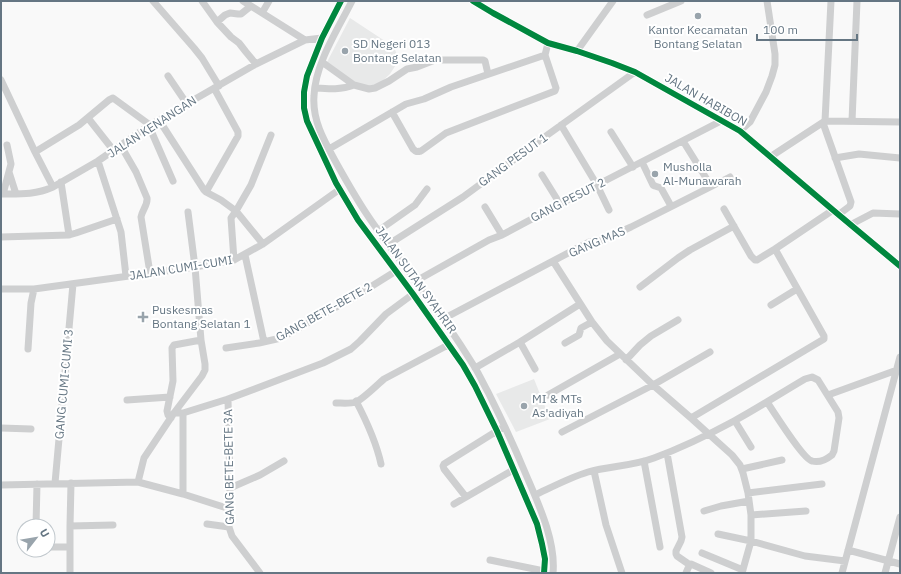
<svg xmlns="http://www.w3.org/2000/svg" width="901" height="574" font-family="'IBM Plex Sans',sans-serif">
	<rect width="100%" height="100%" fill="#f9f9f9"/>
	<!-- built -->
	<path fill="#e8e9e9" d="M350 18 394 47 399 60 390 74 376 87 366 89 326 64Z
		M534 379 550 419 516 432 496 394Z"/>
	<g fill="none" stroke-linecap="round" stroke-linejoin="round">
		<!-- minor -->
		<path stroke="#cecfd0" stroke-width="7" d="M153 1 194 48 202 58 219 86
			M202 1 217 22 231 37 239 43 246 52 256 64
			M243 1 305 40
			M341 1 322 38 307 76 304 92V108L307 121 336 183 358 220 413 294 463 365 475 386 497 431 537 524 542 544 545 559 544 573
			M352 1C338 29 315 64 314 96 312 122 326 144 338 166 347 182 356 198 366 213 381 236 399 258 416 281 436 308 456 337 474 366 479 374 483 383 488 392 502 420 515 448 527 477 539 505 556 542 553 573
			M473 1 493 13 548 43 577 51 612 63 635 72 740 131 833 210 900 266
			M262 13 269 1
			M647 15 681 1
			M217 22 225 15 230 13 238 14H241L251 6
			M577 51 613 1
			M322 62 354 85 369 89 375 88 389 81 407 69 417 67 435 60H483L485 61 488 74
			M168 76 187 104
			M1 80 35 152 53 187
			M315 88C329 89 341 90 354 85
			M392 112 413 149C416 152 417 152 421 151L446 133 555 91 556 88 545 55 548 43
			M88 118 114 151
			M159 120 204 190 206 192 221 200 236 211 263 244
			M825 121 831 1
			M852 121 857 1
			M823 123 851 202 850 206 838 215
			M561 125 597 185 609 210
			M149 126 173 181
			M740 131 750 122 766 92 772 76 775 65V54L767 1
			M611 132 633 167
			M683 141 711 186
			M121 146 136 172 147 198C148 205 142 210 141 217L150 273
			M329 149 406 104 424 99 451 87 545 55
			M35 152 79 125 109 100 113 98 150 125
			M770 157 825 121 900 122
			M835 158 859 154 900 158
			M98 161 121 232 126 276
			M642 162 653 185 655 186 661 188 671 206
			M9 172 16 194
			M542 175 560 204
			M206 192 238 136V132L214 88
			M1 194C20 194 35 195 53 187L98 161 150 125 256 64 305 40 322 38
			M3 194 11 164 7 145
			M485 207 502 235
			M724 209 751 256 755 260H757L775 249 833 210
			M850 225 873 213 900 214
			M378 231 415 205 427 189
			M69 235 76 233 117 219
			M1 237 69 235 61 182
			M389 244 463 197 539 141 635 72
			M245 255 264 342
			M234 260 231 218 236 211 251 185 271 135
			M553 261 592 322 607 341 653 385 691 418 732 455 740 465 743 473 748 493 751 515V541L742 573
			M416 281 489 240 502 235 560 204 721 121
			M640 287 678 258 690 250 734 226
			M1 289H34L195 267 234 260 263 244 340 189
			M771 305 797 289
			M443 319 589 242 600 241 631 227 730 177
			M520 342 535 369
			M565 343 579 335 581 328 592 322
			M226 348 259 343 281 338 356 296 396 271
			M28 349 31 303 34 289
			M626 360 640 345 651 336 678 320
			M475 368 520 342 580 304
			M548 395 620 354
			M828 395 897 370
			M228 399 230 488 229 527 232 536 260 573
			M127 400 170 397
			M356 401C367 422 376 441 381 464
			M336 403C342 403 350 404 356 402 363 399 377 385 384 379L448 345
			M174 413H183L228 399 323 363 351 349 360 341 386 314 413 294
			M171 418 168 415 167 411 173 381 172 348 174 345 201 340
			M691 418 824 339V336L775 249
			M735 421 751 447
			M1 428 31 429
			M562 432 653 385 710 352
			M667 453 682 537 681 541 676 551V554L677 556 690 565
			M644 461 660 547
			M742 469 782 460
			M594 471 606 525 622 573
			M138 482 183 494 230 509
			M55 483 73 284
			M1 485 138 482 144 458 174 413 202 376 205 370V364L201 340 195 267 188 212
			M230 488 260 475 284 461
			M748 493 822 484
			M183 494V413
			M535 495C552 487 571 477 588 472 610 466 633 466 654 458 681 448 708 435 734 421 758 408 781 393 805 379L812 377 818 380 838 412 839 418 834 451 832 455C827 459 819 463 812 461 803 459 774 412 767 402
			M466 497 444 469 443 466 444 464 500 429
			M454 504 513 470
			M704 511 721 506 749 501
			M751 515 806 511
			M207 524 229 527
			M36 526 37 484
			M70 526 113 525
			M718 534 751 541 805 556 845 561
			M48 547H70
			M848 550 900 564
			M702 553 743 570
			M490 560 544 571
			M70 573V526L71 483
			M686 573 689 566 691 564 711 573
			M842 573 900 357
			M885 573 900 517"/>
		<defs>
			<path id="cycleway" d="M341 1 322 38 307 76 304 92V108L307 121 336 183 358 220 413 294 463 365 475 386 497 431 537 524 542 544 545 559 544 573
				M473 1 493 13 548 43 577 51 612 63 635 72 740 131 833 210 900 266"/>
		</defs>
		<!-- cycleway casing -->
		<use href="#cycleway" stroke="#fff" stroke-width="8"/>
		<!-- cycleway -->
		<use href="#cycleway" stroke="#00873e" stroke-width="6"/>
	</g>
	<!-- markers -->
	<g fill="#99a4ac" stroke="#fff" stroke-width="1.5">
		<circle cx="698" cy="16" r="4"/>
		<circle cx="345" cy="51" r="4"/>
		<circle cx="655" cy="174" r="4"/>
		<path d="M141 311h4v4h4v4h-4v4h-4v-4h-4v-4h4z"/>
		<circle cx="524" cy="406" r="4"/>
	</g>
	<g text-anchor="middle" stroke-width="4" stroke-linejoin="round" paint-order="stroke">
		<!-- poi labels -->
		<g font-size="12" fill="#657683" stroke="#fff" text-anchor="start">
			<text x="698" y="34" text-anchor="middle">Kantor Kecamatan<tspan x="698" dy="14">Bontang Selatan</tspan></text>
			<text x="353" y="48">SD Negeri 013<tspan x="353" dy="14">Bontang Selatan</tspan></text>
			<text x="663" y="171">Musholla<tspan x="663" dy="14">Al-Munawarah</tspan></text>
			<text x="152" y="314">Puskesmas<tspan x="152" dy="14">Bontang Selatan 1</tspan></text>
			<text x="532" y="403">MI &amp; MTs<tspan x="532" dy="14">As'adiyah</tspan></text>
		</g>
		<!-- street labels -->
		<g font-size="12" fill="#657683" stroke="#fff">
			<text transform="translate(706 100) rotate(30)" y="4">JALAN HABIBON</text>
			<text transform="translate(152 127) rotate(-33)" y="4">JALAN KENANGAN</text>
			<text transform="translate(513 160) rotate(-36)" y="4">GANG PESUT 1</text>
			<text transform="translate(568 200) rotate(-27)" y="4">GANG PESUT 2</text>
			<text transform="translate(597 242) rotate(-23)" y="4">GANG MAS</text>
			<text transform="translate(181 268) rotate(-9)" y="4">JALAN CUMI-CUMI</text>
			<text transform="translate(416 280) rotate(54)" y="4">JALAN SUTAN SYAHRIR</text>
			<text transform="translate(324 312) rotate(-29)" y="4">GANG BETE-BETE 2</text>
			<text transform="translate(64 384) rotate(-85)" y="4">GANG CUMI-CUMI 3</text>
			<text transform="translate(229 467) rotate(-91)" y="4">GANG BETE-BETE 3A</text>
		</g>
	</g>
	<!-- border -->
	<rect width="901" height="574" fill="none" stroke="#657683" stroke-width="4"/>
	<!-- north arrow -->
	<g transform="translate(36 538) rotate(59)"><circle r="19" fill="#ffffff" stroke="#c1c8cd"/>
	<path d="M0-3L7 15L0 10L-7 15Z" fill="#99a4ac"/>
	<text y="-6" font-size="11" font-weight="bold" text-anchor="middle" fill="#657683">U</text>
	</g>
	<!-- scale -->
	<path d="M757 34v6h100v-6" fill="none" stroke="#657683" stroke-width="2"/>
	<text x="763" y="34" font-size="12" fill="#657683" stroke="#ffffff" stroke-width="3" paint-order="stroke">100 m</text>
</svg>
